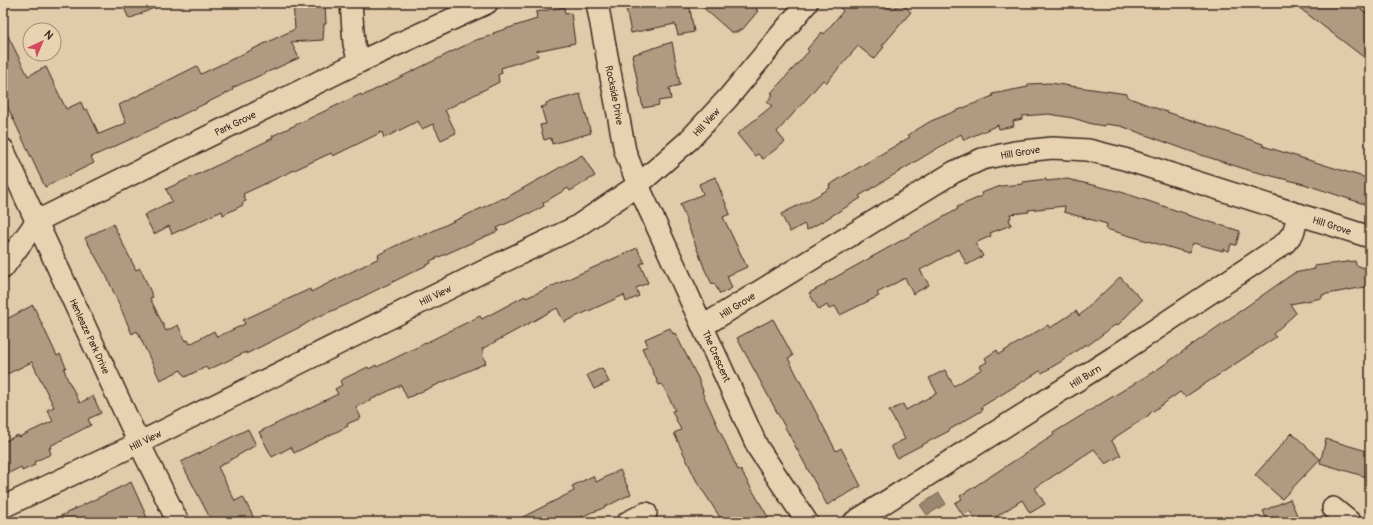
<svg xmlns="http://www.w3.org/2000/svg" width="1373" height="525" font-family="Pangolin,sans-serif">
	<rect width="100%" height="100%" fill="#e1cbab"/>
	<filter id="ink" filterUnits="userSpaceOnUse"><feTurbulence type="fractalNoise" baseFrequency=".025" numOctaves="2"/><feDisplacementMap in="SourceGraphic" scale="8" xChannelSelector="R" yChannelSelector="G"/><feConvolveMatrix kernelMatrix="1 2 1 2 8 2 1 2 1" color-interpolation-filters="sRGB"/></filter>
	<g filter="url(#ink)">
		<!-- water -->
		<path fill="#9b8770" stroke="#75624f" d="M939 493 946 504 927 515 920 505Z"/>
		<!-- building -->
		<path fill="#b09b82" stroke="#3b2a1e" d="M122 3H165L129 19Z
			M293 3H325L326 24H324L323 40 291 42 299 58 232 88 233 90 153 129 91 157 94 163 45 187 3 97V26L28 76 46 67 66 109 81 102 84 110 87 109 99 134 126 123 119 105 197 66 201 74 295 29Z
			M625 3H689L694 32 678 35 675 24 631 33Z
			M698 3H761L756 10 758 11 742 30 741 29 737 32H731Z
			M835 3H883L892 10 900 3 911 12 882 46 884 47 874 59 858 46 826 83 823 80 777 132 785 142 763 159 758 154 755 156 737 134 772 106 767 102 773 94 771 93 809 51 807 49 822 32 824 34 843 11Z
			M1293 3H1353L1370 16V62Z
			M564 7 565 14 571 13 575 43 536 51 538 56 501 68 502 73 498 75 499 82 445 110 456 133 441 140 433 124 422 129 418 121 384 138 382 132 333 156 331 153 243 194 246 201 242 203 243 205 223 215 222 211 172 234 169 226 154 234 144 215 172 201 166 189 220 164 273 138 272 136 361 94 362 96 476 40 493 35V33L537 19 536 12Z
			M672 42 680 85 669 88 671 99 658 101 659 105 643 108 632 55Z
			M1050 83 1127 94V97L1161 110 1263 144V146L1370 179V206L1304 184 1248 170 1195 153 1121 126 1105 124V126L1092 124 1073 118 1049 114 1022 116V119L1013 121 1014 126 999 129 998 125 964 140 961 134 859 196 861 198 823 221 807 230 804 224 790 232 781 214 817 196 830 188 829 185 910 137 908 135 931 121 993 96 992 94 1028 87V84Z
			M580 94 591 133 552 144 551 138 544 140 540 125 546 124 541 107 546 106V103Z
			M582 155 595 176 570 191 568 188 543 203 544 206 530 214 529 213 497 228 498 231 430 261 431 263 346 305 315 318 304 325 246 354V352L208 370 206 367 185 377 181 370 160 380 137 331 132 334 107 277 85 238 113 224 136 270 140 268 153 297 150 298 166 331 178 325 185 341 188 340 190 344 214 331 217 337 245 324 243 320 310 289 311 292 379 258 378 255 391 248 419 235 420 237 503 198 504 199Z
			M715 177 730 214 723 217 747 267 727 276 732 288 720 294 714 283 712 284 705 270 680 204 703 194 699 184Z
			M1046 179V181L1067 179 1118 191 1187 214V215L1240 231 1236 245 1231 244 1229 251 1223 249V251L1193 243 1189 253 1106 229 1107 224 1064 212 1065 206 1028 210 1029 212 1010 214 1011 218 1009 219 1011 225 990 233 991 236 975 243 983 256 967 265 959 249 920 270 929 285 913 294 905 278 877 293 879 296 840 315 835 306 829 309 827 305 819 310 809 293 826 284 825 283 958 209 957 207 982 196 981 193 1001 186 1023 184V182Z
			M637 248 644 262 640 264 648 283 636 288 639 296 626 302 624 295 564 322 557 308 482 349 484 353 482 354 486 363 407 398 401 385 356 407 361 418 347 424 348 426 294 453 291 447 272 457 259 432 338 394 335 389 342 385 340 381 347 377 368 367 369 369 376 365 377 367 480 316 482 319 525 296 526 298Z
			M1355 261 1356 265 1370 270V286L1322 295V298L1290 304 1296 313 1273 334 1276 337 1185 397 1180 392 1149 414V415L1111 440 1121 455 1106 464 1094 449 1035 488 1045 504 1030 513 1022 500 988 522H977L970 511 963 515 955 503 962 499 960 496 1054 435 1053 433 1158 369 1294 273 1315 269 1314 266Z
			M1120 277 1142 300 1117 326 1115 325 1087 346 1086 344 1062 361 1042 373 1040 371 981 407 983 410 949 430V431L897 458 891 446 905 439 889 411 903 404 906 410 937 393 929 378 945 370 954 386 982 369 980 366 987 362 985 358 997 350 999 354 1048 325 1050 328 1076 311 1079 316Z
			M33 305 57 356 60 354 66 367 64 369 67 378 80 403 93 396 101 413 88 419 91 425 50 446 51 448H49L51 454 34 462 35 465 22 471 21 467 3 476V442L18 435 19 437 53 421 47 410 54 407 32 362 3 376V321Z
			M773 319 793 356 788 358 836 451 841 448 861 486 827 505 737 338Z
			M670 328 673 334 675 333 698 378 703 391 702 392 738 470 740 469 771 522H723L696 480 674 433 681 430 672 411 675 410 662 384 659 385 642 348 648 346 645 339Z
			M602 368 609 382 594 389 587 375Z
			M248 429 256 445 218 467 235 501 243 497 256 522H212L181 462Z
			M1292 433 1320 459 1282 499 1255 475Z
			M1326 439 1370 452V478L1320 463Z
			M620 470 631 494 599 510 592 512 572 522H513L574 491 572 486 593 476 596 482Z
			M131 482 149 522H126L125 519 119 522H48Z
			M1290 499 1300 522H1268L1263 511Z"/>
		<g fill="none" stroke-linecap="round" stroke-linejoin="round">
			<defs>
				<path id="minor" d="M351 3 354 44 359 62
					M597 3 625 151 638 185 758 448 807 522
					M3 149 139 443 178 522
					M3 268 37 221 359 62 487 3
					M703 326 954 172 982 159 1015 152 1052 148 1088 150 1124 159 1370 237
					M3 507 139 443 490 268 576 227 638 185 689 140 728 98 807 3
					M1333 508 1350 522
					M628 522 646 513
					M854 522 1114 357 1285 243 1293 233 1299 214"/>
			</defs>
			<!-- minor casing -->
			<use href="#minor" stroke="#3b2a1e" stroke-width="24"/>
			<!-- minor -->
			<use href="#minor" stroke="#e8d2b1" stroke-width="21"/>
		</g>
	</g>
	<g text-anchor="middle" stroke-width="3" stroke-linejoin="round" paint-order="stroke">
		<!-- street labels -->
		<g font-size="10" fill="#3b2a1e" stroke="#e8d2b1">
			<text transform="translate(615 95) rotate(79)" y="4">Rockside Drive</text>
			<text transform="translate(706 122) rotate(-47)" y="4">Hill View</text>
			<text transform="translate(235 123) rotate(-26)" y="4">Park Grove</text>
			<text transform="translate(1020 152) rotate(-9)" y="4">Hill Grove</text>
			<text transform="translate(1332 225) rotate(18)" y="4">Hill Grove</text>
			<text transform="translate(435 295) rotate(-26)" y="4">Hill View</text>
			<text transform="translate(737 305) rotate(-32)" y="4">Hill Grove</text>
			<text transform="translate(90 336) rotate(65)" y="4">Henleaze Park Drive</text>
			<text transform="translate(717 356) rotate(66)" y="4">The Crescent</text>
			<text transform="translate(1085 376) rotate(-32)" y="4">Hill Burn</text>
			<text transform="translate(145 440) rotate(-26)" y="4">Hill View</text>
		</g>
	</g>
	<!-- margin -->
	<rect width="1373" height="525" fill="none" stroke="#e8d2b1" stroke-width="16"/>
	<rect x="8" y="8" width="1357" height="509" fill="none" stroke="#3b2a1e" stroke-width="1.5" filter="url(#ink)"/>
	<!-- north arrow -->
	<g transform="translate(42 42) rotate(44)"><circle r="19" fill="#e8d2b1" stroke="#a38f76"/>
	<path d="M0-3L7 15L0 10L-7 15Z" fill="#d1495b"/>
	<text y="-6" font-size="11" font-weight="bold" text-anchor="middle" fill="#3b2a1e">N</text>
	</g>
</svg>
